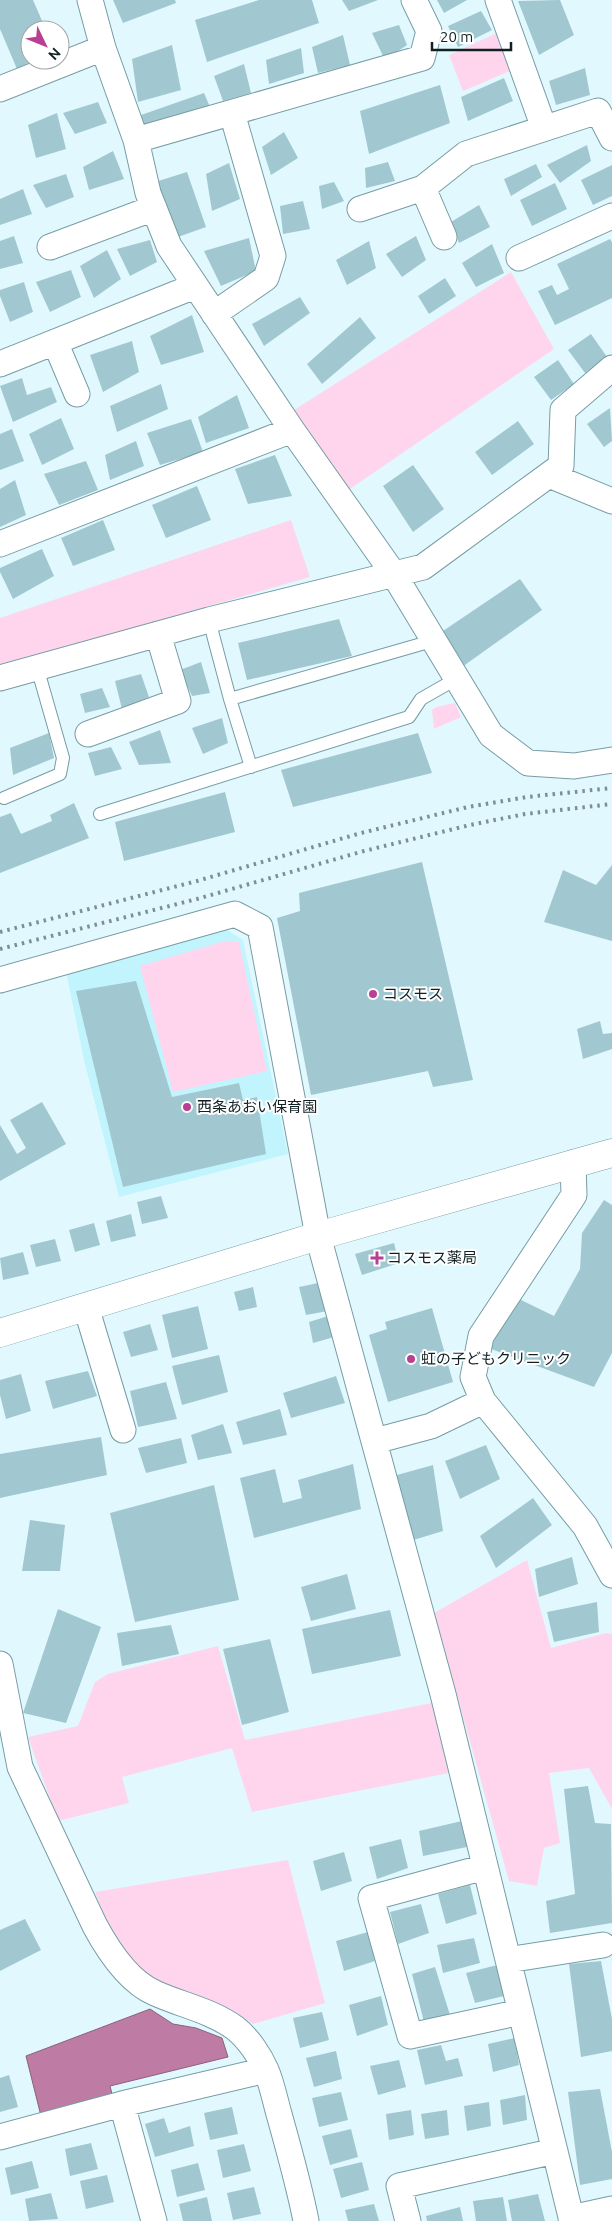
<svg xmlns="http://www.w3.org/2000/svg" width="612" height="2221" font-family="Ubuntu,'Noto Sans JP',sans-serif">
	<rect width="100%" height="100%" fill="#e1f9fe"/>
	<!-- built -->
	<path fill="#c2f4fe" d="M224 928 243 940 288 1154 119 1197 84 1060 66 971Z"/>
	<!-- green -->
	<path fill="#ffd5ed" d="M508 28 522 66 463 91 449 55Z
		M511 272 554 349 347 491 294 410Z
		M291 520 310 577 0 666V618Z
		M455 703 461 717 434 729 432 710 436 707Z
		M225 941 239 942 267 1071 173 1092 140 966Z
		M527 1560 551 1648 606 1633 612 1634V1809L589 1768 549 1773 560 1843 544 1848 537 1886 509 1881 434 1613Z
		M218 1646 245 1740 437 1702 454 1772 252 1812 232 1748 122 1777 129 1803 58 1821 28 1737 78 1726 95 1682 108 1674Z
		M288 1860 325 2003 253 2024 236 2013 158 1985 132 1962 113 1936 95 1892Z"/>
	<!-- water -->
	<path fill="#be7ca4" stroke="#8a607d" d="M150 2009 173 2024 196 2028 222 2038 228 2057 110 2086 113 2098 41 2116 26 2056Z"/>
	<!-- building -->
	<path fill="#a1c8d0" d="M0 0H33L46 30H30V60H34L17 69 0 29Z
		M113 0H175L176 3 123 23Z
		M259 0H312L319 23 207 62 195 20Z
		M342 0H378L349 11Z
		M437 0H467L444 13Z
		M560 0 574 35 539 55 518 1Z
		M481 11 492 30 458 47 448 26Z
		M399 25 407 45 385 60 372 33Z
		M343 35 350 65 318 73 312 47Z
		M172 45 181 90 138 102 132 59Z
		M301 48 304 73 269 84 266 60Z
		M244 64 251 93 223 101 214 76Z
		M585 68 590 95 556 105 549 81Z
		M504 78 513 101 468 121 461 97Z
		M440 85 450 123 369 154 360 111Z
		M204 93 210 107 146 132 141 115Z
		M98 102 107 123 75 134 63 113Z
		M57 113 66 149 36 158 28 125Z
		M284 132 298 158 271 175 262 147Z
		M587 145 591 161 560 183 547 165Z
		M113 151 124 179 89 190 83 167Z
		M388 162 395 181 366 188 365 168Z
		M229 163 240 199 212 211 206 174Z
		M536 164 542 177 511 196 504 179Z
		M612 165V196L593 205 581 180Z
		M187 172 206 227 178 237 155 182Z
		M66 174 74 197 46 208 33 185Z
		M334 182 344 201 322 209 319 186Z
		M555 183 567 209 532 226 520 200Z
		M23 189 32 214 0 225V199Z
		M303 201 310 229 283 234 280 206Z
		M479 205 490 227 459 243 451 222Z
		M14 236 23 263 0 269V241Z
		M416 236 426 260 402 277 386 254Z
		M249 238 256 271 221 286 204 251Z
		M610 239 612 242V298L555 325 538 291 552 285 557 295 569 289 557 264Z
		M150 240 157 262 130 276 117 249Z
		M369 241 376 268 347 285 336 260Z
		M492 244 504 273 476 287 462 263Z
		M107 250 121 279 94 298 80 266Z
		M71 270 81 297 50 312 36 282Z
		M445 278 456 296 429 314 418 296Z
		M24 282 33 312 10 322 0 296V290Z
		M300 297 310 313 264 346 252 324Z
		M192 315 204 352 161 365 150 336Z
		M360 317 376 338 322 384 307 364Z
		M591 334 607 357 585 373 568 350Z
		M132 341 139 372 103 392 90 355Z
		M558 360 574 384 551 400 534 377Z
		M22 378 27 395 51 387 57 402 13 422 0 386Z
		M161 384 168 409 117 432 110 406Z
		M237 395 249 428 206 443 198 417Z
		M610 408 612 441 604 447 587 424Z
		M61 418 74 449 42 465 29 434Z
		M191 419 203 452 160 465 147 433Z
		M518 421 534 444 492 475 475 452Z
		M12 429 24 461 0 470V434Z
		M136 441 144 466 110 480 105 455Z
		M275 455 292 496 248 504 235 469Z
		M86 461 98 490 59 505 44 474Z
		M413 465 444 509 413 532 383 486Z
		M15 480 26 515 0 527V489Z
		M197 486 211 520 166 538 152 505Z
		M103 520 115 550 73 566 61 538Z
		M42 549 54 576 13 599 0 572V568Z
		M520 579 542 610 462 667 437 635Z
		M339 619 352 656 247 680 238 643Z
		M201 662 210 693 192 696 180 670Z
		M141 674 149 697 122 709 115 681Z
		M102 688 110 707 85 713 80 694Z
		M222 718 228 743 203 754 192 728Z
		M160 730 171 763 139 765 129 742Z
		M49 733 54 758 13 775 10 748Z
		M418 733 432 773 293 807 281 770Z
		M111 747 122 769 95 776 88 753Z
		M225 792 235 832 124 861 115 822Z
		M74 803 89 838 0 873V817L11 813 21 834 52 821 50 815Z
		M422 862 473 1080 433 1087 428 1071 311 1095 277 918 300 911 299 893Z
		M612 865V941L544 922 563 870 596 885Z
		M136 981 172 1097 239 1083 243 1100 257 1097 266 1154 123 1187 76 991Z
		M600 1021 603 1034 612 1033V1049L583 1059 577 1029Z
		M42 1102 66 1144 0 1181V1125L17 1154 26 1148 10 1120Z
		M161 1196 168 1218 142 1224 137 1202Z
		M604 1200 612 1205V1353L594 1387 483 1346 519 1299 554 1316 580 1269 582 1233Z
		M131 1214 136 1236 111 1242 106 1221Z
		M94 1223 100 1245 75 1252 69 1230Z
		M55 1239 61 1261 36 1267 30 1245Z
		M394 1243 399 1263 362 1275 355 1254Z
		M23 1252 29 1274 3 1280 0 1258Z
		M318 1283 328 1311 306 1315 299 1287Z
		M253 1287 257 1307 239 1311 234 1292Z
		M198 1306 208 1349 172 1358 162 1315Z
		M432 1308 453 1382 388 1402 369 1335 387 1329 385 1322Z
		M328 1316 334 1337 313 1343 309 1322Z
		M150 1324 158 1350 131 1357 123 1332Z
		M219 1355 228 1392 182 1405 172 1366Z
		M88 1371 97 1396 53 1409 45 1381Z
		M21 1374 31 1411 6 1419 0 1395V1380Z
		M336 1376 345 1403 291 1418 283 1393Z
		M166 1382 177 1419 138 1427 130 1391Z
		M280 1409 287 1435 243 1445 236 1422Z
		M223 1424 232 1453 198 1460 191 1435Z
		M101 1437 107 1475 0 1498V1454Z
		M181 1438 187 1463 146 1473 138 1448Z
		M486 1445 500 1479 460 1499 445 1461Z
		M353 1464 361 1509 254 1538 240 1478 275 1469 283 1503 302 1498 298 1480Z
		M433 1465 443 1531 407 1542 390 1477Z
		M214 1485 239 1600 135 1622 110 1513Z
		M533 1498 552 1525 496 1568 480 1536Z
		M30 1520 65 1525 60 1571H22Z
		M572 1557 578 1584 539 1597 535 1569Z
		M347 1574 356 1609 311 1621 301 1587Z
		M597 1602 599 1632 554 1642 547 1612Z
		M58 1609 101 1627 66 1723 23 1713Z
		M390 1610 401 1656 312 1674 302 1629Z
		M171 1625 179 1654 122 1666 117 1633Z
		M270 1639 289 1712 242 1725 223 1649Z
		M588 1786 595 1823 611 1824 612 1923 550 1933 546 1901 575 1894 564 1789Z
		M462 1821 467 1847 423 1856 419 1831Z
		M401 1839 408 1868 377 1879 369 1847Z
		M344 1852 352 1881 321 1891 313 1861Z
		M470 1885 477 1914 446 1924 438 1894Z
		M421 1904 429 1933 398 1944 390 1912Z
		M25 1919 41 1950 0 1971V1930Z
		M368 1932 375 1961 344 1971 336 1941Z
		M474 1938 480 1963 443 1973 437 1945Z
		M601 1961 612 2019V2051L581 2057 569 1964Z
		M497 1965 504 1996 475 2003 466 1973Z
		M435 1967 450 2015 424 2022 412 1974Z
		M381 1996 388 2025 357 2036 349 2005Z
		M322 2012 329 2040 300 2048 293 2018Z
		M515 2038 519 2065 493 2072 488 2044Z
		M441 2045 446 2061 458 2058 463 2076 425 2085 417 2050Z
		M336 2051 342 2079 314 2087 306 2058Z
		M399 2060 406 2087 378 2095 370 2066Z
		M9 2075 18 2107 0 2112V2078Z
		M600 2089 612 2152V2179L580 2185 568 2092Z
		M341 2092 348 2120 319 2127 312 2098Z
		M525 2095 527 2120 503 2125 500 2100Z
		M489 2102 491 2126 467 2131 464 2106Z
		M232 2107 238 2134 210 2140 204 2113Z
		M411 2110 414 2135 389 2140 386 2114Z
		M447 2110 449 2135 425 2139 421 2114Z
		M164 2118 169 2133 190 2126 194 2146 155 2157 145 2124Z
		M351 2129 358 2157 330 2165 322 2136Z
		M91 2143 98 2169 70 2176 65 2149Z
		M244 2144 251 2171 223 2178 217 2150Z
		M32 2161 39 2188 11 2195 5 2168Z
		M362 2162 369 2190 341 2198 333 2169Z
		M198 2163 205 2190 177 2197 171 2170Z
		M107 2175 114 2202 86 2209 80 2181Z
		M254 2187 261 2214 233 2220 227 2193Z
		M51 2193 58 2219 29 2221 25 2199Z
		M538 2194 545 2221H512L508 2200Z
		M207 2197 212 2221H183L179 2204Z
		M503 2197 507 2221H476L473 2201Z
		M374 2204 379 2221H348L345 2210Z
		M460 2207 463 2221H427L426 2216Z"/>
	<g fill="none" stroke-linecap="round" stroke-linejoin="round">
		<defs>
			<path id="service" d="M209 620 230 699 251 767
				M230 699 432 641
				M4 798 60 774 63 758 37 667
				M100 814 409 717 421 699 456 679"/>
			<path id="minor" d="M90 0 103 48 136 140 148 193 169 246 292 430 393 573 491 735 528 763 574 766 612 760
				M498 0 544 128
				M0 89 103 48
				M136 140 422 58 429 31 414 0
				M423 188 444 237
				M360 209 423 188 466 154 598 111 612 138
				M50 247 154 208
				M519 258 612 216
				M214 314 266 278 273 256 232 113
				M55 342 77 394
				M0 364 195 286
				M549 475 612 501
				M0 544 292 430
				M0 678 209 620 423 567 561 466 563 410 612 368
				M88 734 178 701 158 634
				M0 980 235 914 260 927 318 1236 443 1694 572 2221
				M573 1163 574 1195 481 1336 473 1377 483 1401 585 1526 612 1575
				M86 1307 123 1430
				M375 1441 431 1426 483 1401
				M0 1664 20 1767 95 1926C108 1950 129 1982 155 1993 181 2005 210 2010 235 2028 248 2038 260 2056 266 2070 272 2084 275 2100 279 2114 289 2150 299 2185 306 2221
				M485 1867 371 1898 410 2036 521 2012
				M508 1960 603 1945
				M122 2104 154 2221
				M0 2137 122 2104 266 2070
				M571 2218 612 2209
				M408 2221 399 2186 555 2151"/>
			<path id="tertiary" d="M0 1333 318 1236 612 1153"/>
		</defs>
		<!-- service casing -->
		<use href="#service" stroke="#779ca4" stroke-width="14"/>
		<!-- minor casing -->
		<use href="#minor" stroke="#779ca4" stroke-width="27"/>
		<!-- tertiary casing -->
		<use href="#tertiary" stroke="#779ca4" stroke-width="29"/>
		<!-- service -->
		<use href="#service" stroke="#fff" stroke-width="12"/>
		<!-- minor -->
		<use href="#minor" stroke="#fff" stroke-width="25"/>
		<!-- tertiary -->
		<use href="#tertiary" stroke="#fff" stroke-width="28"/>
		<!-- rail -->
		<path stroke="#7c8f93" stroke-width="4" stroke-dasharray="2.5 5" stroke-linecap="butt" d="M0 932 197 881 361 833 468 807 527 797 612 788
			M0 949 197 899 364 851 470 825 525 814 612 804"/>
	</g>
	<!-- markers -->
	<g fill="#b93f92" stroke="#fff" stroke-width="2">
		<circle cx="373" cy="994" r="5"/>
		<circle cx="187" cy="1107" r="5"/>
		<path d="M374.5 1250.5h5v5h5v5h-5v5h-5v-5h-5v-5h5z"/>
		<circle cx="411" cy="1359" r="5"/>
	</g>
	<g text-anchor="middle" stroke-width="4" stroke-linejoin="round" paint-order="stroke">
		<!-- poi labels -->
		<g font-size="15" fill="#112023" stroke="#fff" text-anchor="start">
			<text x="383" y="999">コスモス</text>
			<text x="197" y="1112">西条あおい保育園</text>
			<text x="387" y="1263">コスモス薬局</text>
			<text x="421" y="1364">虹の子どもクリニック</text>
		</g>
	</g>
	<!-- north arrow -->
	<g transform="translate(45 45) rotate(133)"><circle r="24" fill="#ffffff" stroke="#a0a6a7"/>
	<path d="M0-4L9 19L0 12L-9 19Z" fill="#b93f92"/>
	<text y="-8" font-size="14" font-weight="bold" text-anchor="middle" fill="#112023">N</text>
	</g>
	<!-- scale -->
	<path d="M432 42v8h79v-8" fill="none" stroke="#112023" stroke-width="2.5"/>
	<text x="440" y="42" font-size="15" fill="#112023" stroke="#ffffff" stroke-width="4" paint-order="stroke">20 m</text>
</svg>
